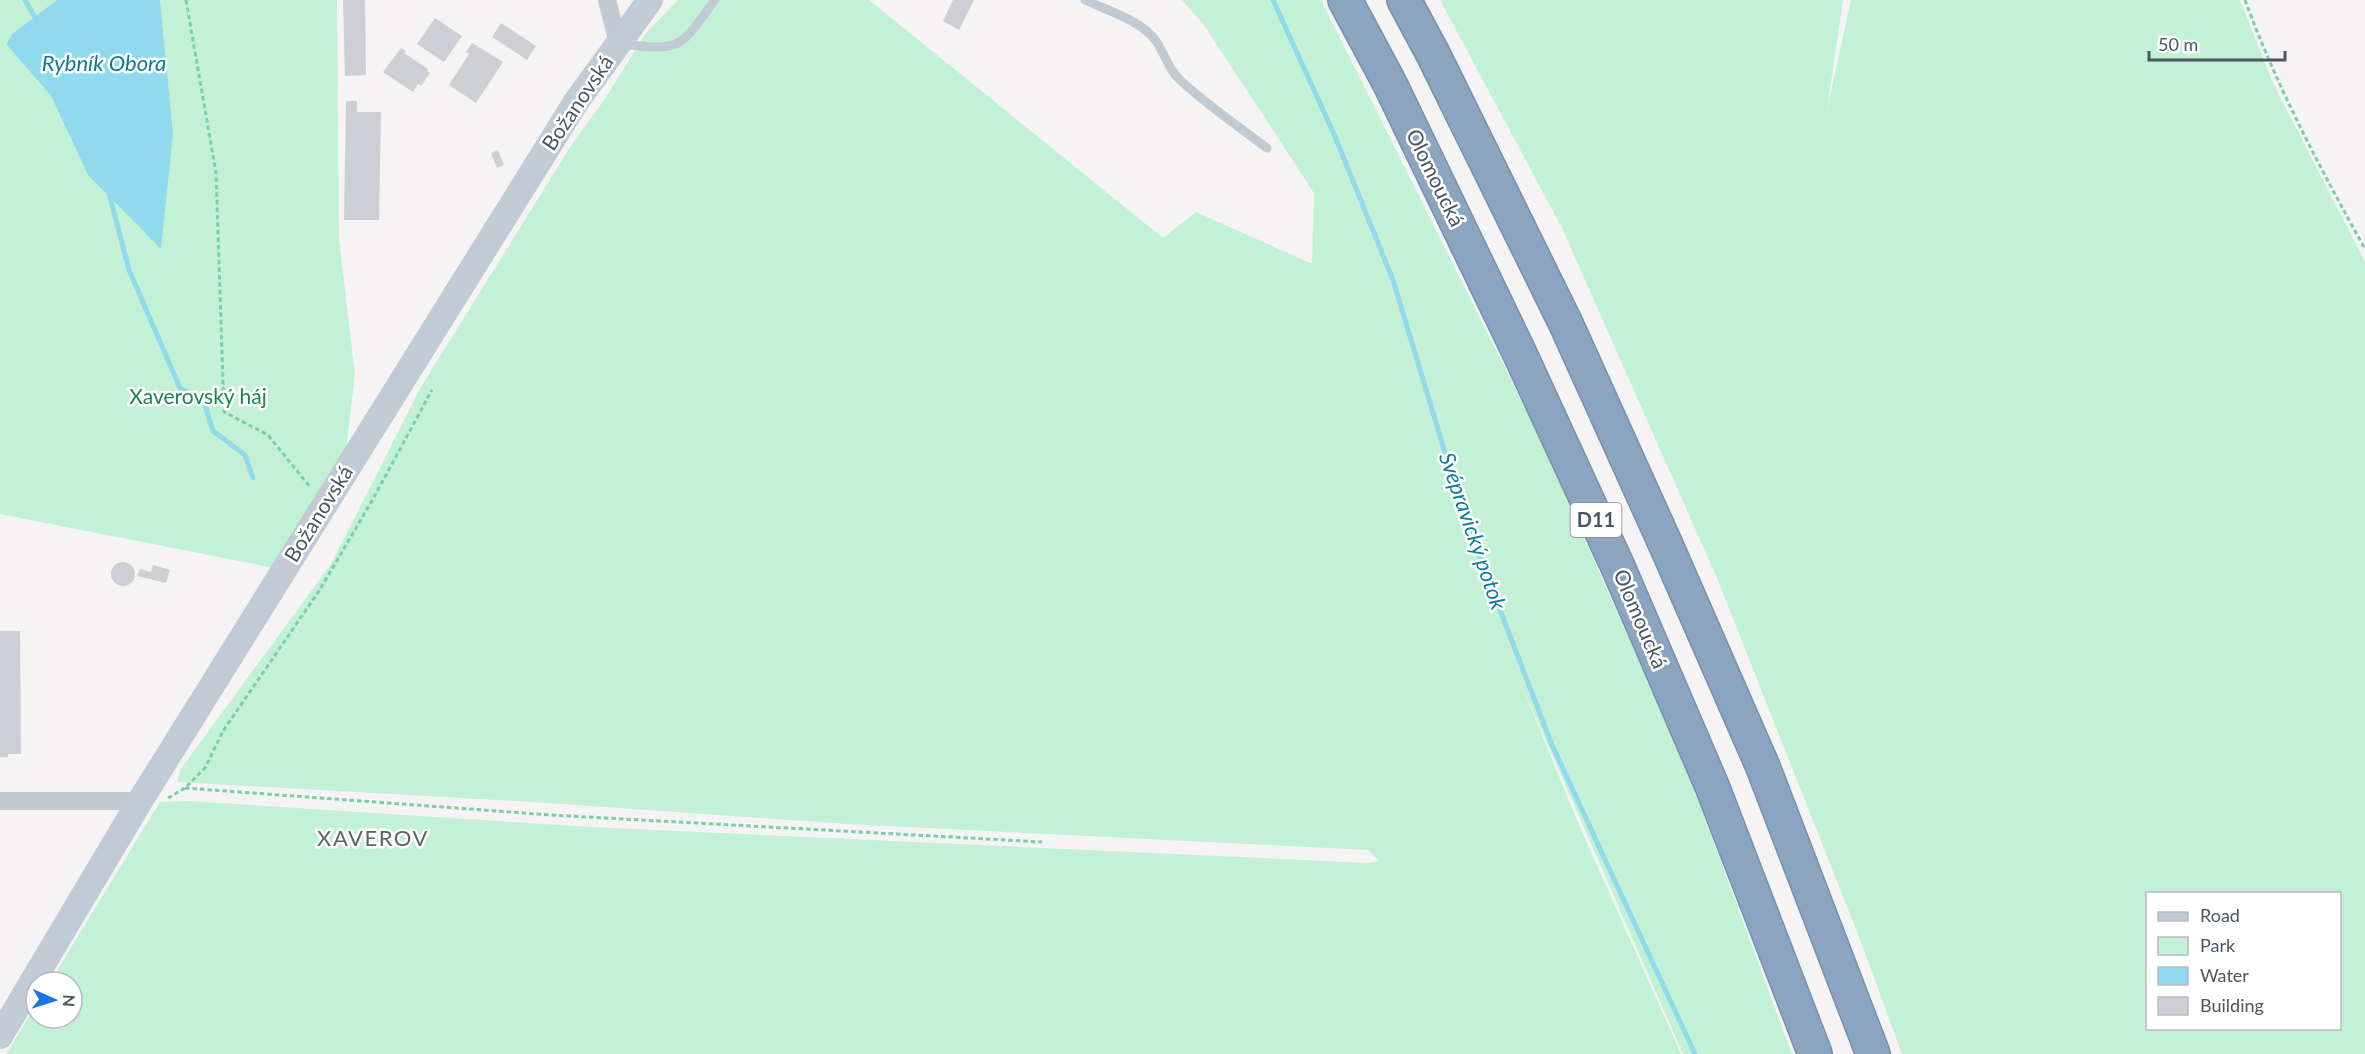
<svg xmlns="http://www.w3.org/2000/svg" width="2365" height="1054" font-family="Lato,sans-serif">
	<rect width="100%" height="100%" fill="#f5f3f3"/>
	<!-- green -->
	<path fill="#c3f1d5" fill-rule="evenodd" d="M0 0H57L12 34 6 44 51 96 88 175 173 133 160 0H337L339 239 355 375 345 457 275 568 0 514Z
		M678 0H869L1163 238 1196 212 1312 264 1314 193 1204 25 1182 0H1321L1538 434 1685 765 1792 1054H1683L1519 679 1579 825 1681 1054H6L36 1005V1018H72V982H50L160 802 189 801 591 827 1368 863 1379 861 1368 850 847 824 533 802 177 782 180 770 331 564 421 387 572 144 605 99 646 33Z
		M1440 0H1843L1827 110 1851 0H2240L2273 83 2365 262V1054H1902L1861 942 1717 578 1562 228ZM2148 894H2340V1028H2148Z"/>
	<!-- water -->
	<path fill="#90daee" d="M57 0H160L173 133 161 249 88 175 51 96 6 44 12 34Z"/>
	<g fill="none" stroke-linecap="round" stroke-linejoin="round">
		<!-- stream -->
		<path stroke="#90daee" stroke-width="5" d="M25 0 38 22
			M1273 0 1334 134 1393 280 1465 519 1552 745 1695 1054
			M109 193 129 270 180 388 204 402 213 431 245 455 253 478"/>
	</g>
	<!-- building -->
	<path fill="#cdcfd5" d="M343 0H365L366 75 345 76Z
		M953 0H974L959 30 943 21Z
		M435 18 462 36 444 62 417 44Z
		M501 23 536 46 527 60 492 37Z
		M472 43 503 62 476 103 449 85 469 54 466 52Z
		M401 48 406 51 404 53 428 69 427 71 430 73 421 86 418 84 413 92 383 72Z
		M346 101H357V112H381L379 220H344Z
		M498 150 504 165 497 168 491 153Z
		M111 574a12 12 0 1 1 24 0a12 12 0 1 1-24 0Z
		M153 565 170 570 166 583 137 576 140 569 151 572Z
		M0 631H20L21 754H8V757H0Z"/>
	<g fill="none" stroke-linecap="round" stroke-linejoin="round">
		<defs>
			<path id="highway" d="M1345 0 1390 84 1519 352 1618 567 1712 786 1815 1054
				M1404 0 1433 54 1566 324 1665 543 1763 767 1873 1054"/>
		</defs>
		<!-- highway casing -->
		<use href="#highway" stroke="#7690ad" stroke-width="36"/>
		<!-- path -->
		<path stroke="#7ad0a6" stroke-width="3" stroke-dasharray="4.5 3" stroke-linecap="butt" d="M186 0 216 173 224 412 268 435 310 487
			M2245 0C2277 87 2320 168 2365 249
			M185 788 551 815 1042 842
			M168 798 185 788 205 768 223 731 319 591 373 499 432 390"/>
		<!-- lane -->
		<path stroke="#c1cad2" stroke-width="9" d="M1085 0C1108 11 1141 20 1156 41 1165 54 1168 69 1180 80 1207 105 1238 126 1267 148
			M623 44C685 52 680 46 715 0"/>
		<!-- street -->
		<path stroke="#c1cad2" stroke-width="18" d="M607 0 618 43
			M0 801H140"/>
		<!-- secondary -->
		<path stroke="#c1cbd6" stroke-width="26" d="M0 1036 140 801 576 102 650 0"/>
		<!-- highway -->
		<use href="#highway" stroke="#8ba5c1" stroke-width="33"/>
	</g>
	<g text-anchor="middle" stroke-width="5" stroke-linejoin="round" paint-order="stroke">
		<!-- shield labels -->
		<rect fill="#fff" stroke="#808990" stroke-width="1.5" x="1570.5" y="503" width="51" height="34" rx="4.5"/>
		<g font-size="20" font-weight="bold" fill="#4a5661">
			<text x="1596" y="527">D11</text>
		</g>
		<!-- street labels -->
		<g font-size="21" fill="#4a5661" stroke="#fff">
			<text transform="translate(578 103) rotate(-56)" y="7">Božanovská</text>
			<text transform="translate(1435 178) rotate(64)" y="7">Olomoucká</text>
			<text transform="translate(319 514) rotate(-58)" y="7">Božanovská</text>
			<text transform="translate(1640 619) rotate(67)" y="7">Olomoucká</text>
		</g>
		<!-- park labels -->
		<g font-size="21" fill="#17864f" stroke="#fff">
			<text x="198" y="404">Xaverovský háj</text>
		</g>
		<!-- water labels -->
		<g font-size="22" font-style="italic" fill="#0c7c9b" stroke="#fff">
			<text x="104" y="71">Rybník Obora</text>
			<text transform="translate(1473 531) rotate(71)" y="8">Svépravický potok</text>
		</g>
		<!-- neighbourhood labels -->
		<g font-size="22" letter-spacing="1.5" fill="#5f6368" stroke="#fff">
			<text x="373" y="846">XAVEROV</text>
		</g>
	</g>
	<!-- legend -->
	<rect x="2146" y="892" width="195" height="138" fill="#ffffff" stroke="#b7bbc0" stroke-width="1.5"/>
	<rect x="2158" y="912" width="30" height="9" fill="#c1cbd6" stroke="#b7bbc0" stroke-width="1.5"/>
	<text x="2200" y="922" font-size="18" fill="#4a5661">Road</text>
	<rect x="2158" y="937" width="30" height="18" fill="#c3f1d5" stroke="#b7bbc0" stroke-width="1.5"/>
	<text x="2200" y="952" font-size="18" fill="#4a5661">Park</text>
	<rect x="2158" y="967" width="30" height="18" fill="#90daee" stroke="#b7bbc0" stroke-width="1.5"/>
	<text x="2200" y="982" font-size="18" fill="#4a5661">Water</text>
	<rect x="2158" y="997" width="30" height="18" fill="#cdcfd5" stroke="#b7bbc0" stroke-width="1.5"/>
	<text x="2200" y="1012" font-size="18" fill="#4a5661">Building</text>
	<!-- north arrow -->
	<g transform="translate(54 1000) rotate(93)"><circle r="28" fill="#ffffff" stroke="#b7bbc0" stroke-width="1.5"/>
	<path d="M0-4.5L10 22L0 15L-10 22Z" fill="#1a73e8"/>
	<text y="-9" font-size="16" font-weight="bold" text-anchor="middle" fill="#4a5661">N</text>
	</g>
	<!-- scale -->
	<path d="M2149 51v9h136v-9" fill="none" stroke="#4a5661" stroke-width="3"/>
	<text x="2158" y="51" font-size="18" fill="#4a5661" stroke="#ffffff" stroke-width="4.5" paint-order="stroke">50 m</text>
</svg>
